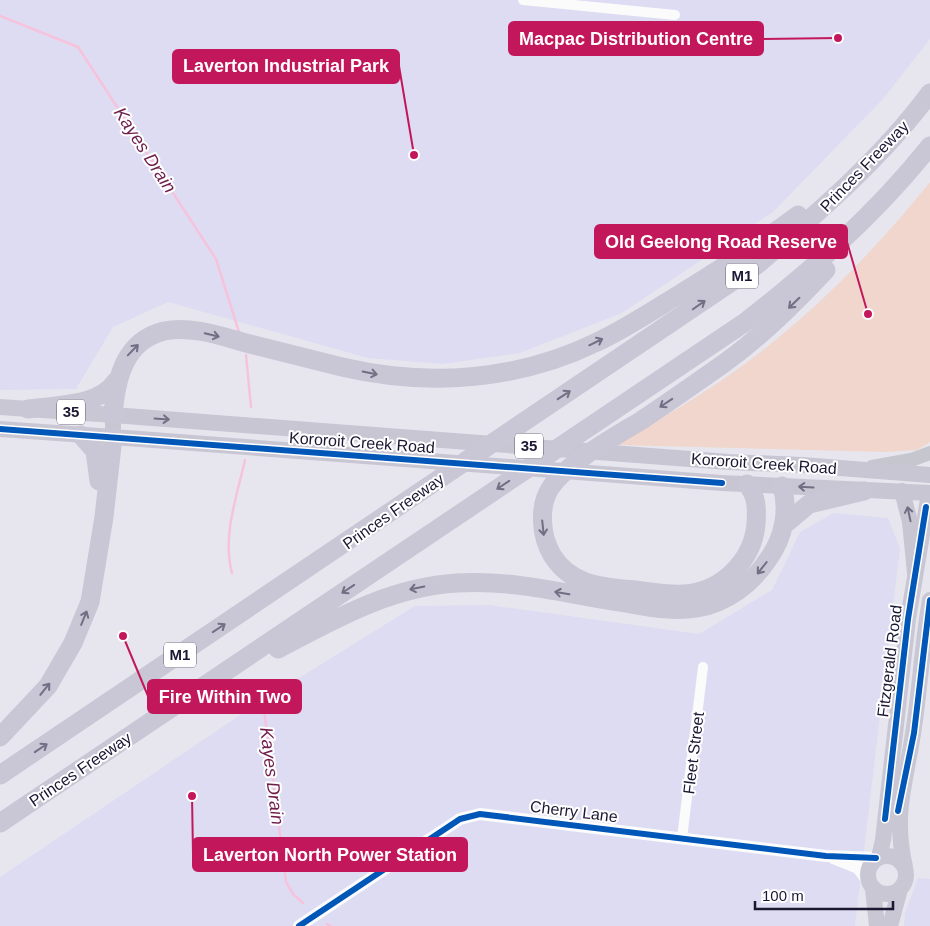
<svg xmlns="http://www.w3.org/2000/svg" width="930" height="926" font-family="Helvetica,sans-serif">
	<rect width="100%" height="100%" fill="#e7e6ee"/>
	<!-- built -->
	<path fill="#dedcf2" d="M0 0H930V39L883 99 773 212 622 313 520 353 442 364 368 358 168 302 113 327 76 389 0 390Z
		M834 513 888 518 900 548 855 926H0V877L249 709 415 606 489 605 699 634 772 590 800 532Z
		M918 878 930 879V926H904L905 913Z"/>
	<!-- green -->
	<path fill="#f0d6cc" d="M930 182V442L917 450 885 452 618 445C661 418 706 393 746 363 815 312 877 248 930 182Z"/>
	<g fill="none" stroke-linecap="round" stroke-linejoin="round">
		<!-- stream -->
		<path stroke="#f6c3dc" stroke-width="2.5" d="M0 16 78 47 216 259 239 332
			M246 355 251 407
			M232 573C222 536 237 496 245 460
			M263 701 286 882 293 894 303 903
			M327 924 330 926"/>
		<!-- minor -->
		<path stroke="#fbfbfc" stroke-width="10" d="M523 0 675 15
			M682 838 703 667"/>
		<!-- tertiary -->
		<path stroke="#fbfbfc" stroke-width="12" d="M833 858 858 868 871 885
			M299 926 460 819 480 814 826 856 876 858"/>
		<!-- secondary -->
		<path stroke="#c6c6ce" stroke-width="14" d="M872 467 911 460 930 453"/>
		<!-- primary -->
		<path stroke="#c9c7d3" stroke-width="16" d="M0 407 113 415
			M0 429 113 437
			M868 875a19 19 0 1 1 38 0a19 19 0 1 1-38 0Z
			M879 857 883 840 908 619 929 493
			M905 867C893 814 905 786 913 734 920 690 922 645 930 600
			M873 889 877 926
			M890 926 900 889"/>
		<!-- trunk -->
		<path stroke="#c9c6d4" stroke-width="16" d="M930 475 802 465 729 462 113 415V437L722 483 930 493
			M902 491 910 522 915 573"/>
		<!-- motorway -->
		<path stroke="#c9c6d5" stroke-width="19" d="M28 409C56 405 99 407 116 381
			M113 415C116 379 124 341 164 331 192 325 224 337 250 344 281 352 311 359 342 367 428 387 517 381 597 342 627 328 655 309 683 292 722 268 761 243 798 215
			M81 435 95 451 99 481
			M747 484C757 495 757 510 756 524 753 560 722 592 684 594 668 595 651 592 635 590 603 587 571 586 552 555 541 536 538 506 551 487 568 462 616 436 642 420 669 402 696 383 723 364 761 337 794 304 826 270
			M784 525 809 504 864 491
			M278 649C335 619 390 587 457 583 513 579 570 595 626 603 649 607 673 612 697 608 727 603 753 583 769 558 784 537 789 510 782 486
			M0 737 48 686 73 643 90 602 104 517 113 437
			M0 775 758 264C819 212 882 158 930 93
			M0 823 744 323C812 270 876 214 930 146"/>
		<defs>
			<path id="cycleway" d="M0 429 722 483
				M898 811 914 733 930 600
				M885 819 908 619 926 507
				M299 926 460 819 480 814 826 856 876 858"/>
		</defs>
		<!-- cycleway casing -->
		<use href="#cycleway" stroke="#fff" stroke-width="9"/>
		<!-- cycleway -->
		<use href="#cycleway" stroke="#0057b8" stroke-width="6"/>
	</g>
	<!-- one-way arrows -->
	<defs><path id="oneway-shaft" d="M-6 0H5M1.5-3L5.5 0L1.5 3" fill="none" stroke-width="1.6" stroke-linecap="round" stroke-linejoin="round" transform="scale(1.25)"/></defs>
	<g stroke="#726e84">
		<use href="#oneway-shaft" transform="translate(794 303) rotate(136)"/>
		<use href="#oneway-shaft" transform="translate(699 305) rotate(-35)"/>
		<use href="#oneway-shaft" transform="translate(212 335) rotate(14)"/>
		<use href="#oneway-shaft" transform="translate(596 342) rotate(-26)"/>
		<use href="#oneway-shaft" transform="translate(133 350) rotate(-46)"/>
		<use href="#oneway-shaft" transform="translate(370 373) rotate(11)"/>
		<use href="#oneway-shaft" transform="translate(564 395) rotate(-33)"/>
		<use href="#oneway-shaft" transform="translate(666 403) rotate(146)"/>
		<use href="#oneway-shaft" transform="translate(162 419) rotate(4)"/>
		<use href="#oneway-shaft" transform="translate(503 485) rotate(146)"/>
		<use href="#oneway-shaft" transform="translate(806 487) rotate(-177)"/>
		<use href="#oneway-shaft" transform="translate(909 514) rotate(-102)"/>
		<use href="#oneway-shaft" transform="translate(543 528) rotate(84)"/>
		<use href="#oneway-shaft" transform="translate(762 568) rotate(128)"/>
		<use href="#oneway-shaft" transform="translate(417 588) rotate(168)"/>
		<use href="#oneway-shaft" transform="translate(348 589) rotate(146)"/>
		<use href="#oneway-shaft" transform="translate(562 593) rotate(-171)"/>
		<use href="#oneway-shaft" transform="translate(84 618) rotate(-68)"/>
		<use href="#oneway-shaft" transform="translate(219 628) rotate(-34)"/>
		<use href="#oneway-shaft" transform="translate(45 689) rotate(-51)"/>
		<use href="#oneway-shaft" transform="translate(41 748) rotate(-34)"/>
	</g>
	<g text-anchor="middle" stroke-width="4" stroke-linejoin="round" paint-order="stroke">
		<!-- shield labels -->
		<g fill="#fff" stroke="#605d70" stroke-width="1">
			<rect x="726" y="263.5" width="32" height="25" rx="4"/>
			<rect x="57" y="399.5" width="28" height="25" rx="4"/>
			<rect x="515" y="433.5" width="28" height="25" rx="4"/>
			<rect x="164" y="642.5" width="32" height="25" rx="4"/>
		</g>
		<g font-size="15" font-weight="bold" fill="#1c1733">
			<text x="742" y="281">M1</text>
			<text x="71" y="417">35</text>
			<text x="529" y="451">35</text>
			<text x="180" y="660">M1</text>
		</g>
		<!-- street labels -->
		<g font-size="16" fill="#1c1733" stroke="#fff">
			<text transform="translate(864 166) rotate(-46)" y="6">Princes Freeway</text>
			<text transform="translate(362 442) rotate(4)" y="6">Kororoit Creek Road</text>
			<text transform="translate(764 463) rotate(4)" y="6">Kororoit Creek Road</text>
			<text transform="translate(393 511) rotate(-35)" y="6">Princes Freeway</text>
			<text transform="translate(889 661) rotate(-83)" y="6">Fitzgerald Road</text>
			<text transform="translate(693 753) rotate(-83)" y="6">Fleet Street</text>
			<text transform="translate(80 769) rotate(-34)" y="6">Princes Freeway</text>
			<text transform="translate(574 811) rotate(7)" y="6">Cherry Lane</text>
		</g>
		<!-- water labels -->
		<g font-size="18" font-style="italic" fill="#6f1e4c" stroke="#fff">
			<text transform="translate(145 150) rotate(57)" y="6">Kayes Drain</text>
			<text transform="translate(272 776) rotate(83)" y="6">Kayes Drain</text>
		</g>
	</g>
	<!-- callouts -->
	<path fill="none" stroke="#c2185b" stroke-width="2" d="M838 38L763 39M414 155L399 66M868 314L847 242M123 636L148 696M192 796L193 854"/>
	<g fill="#c2185b" stroke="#fff" stroke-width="2">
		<circle cx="838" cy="38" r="5"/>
		<circle cx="414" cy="155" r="5"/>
		<circle cx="868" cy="314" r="5"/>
		<circle cx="123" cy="636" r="5"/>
		<circle cx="192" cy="796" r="5"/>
	</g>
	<g fill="#c2185b" stroke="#c2185b" stroke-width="2">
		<rect x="509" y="22" width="254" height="33" rx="5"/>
		<rect x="173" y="50" width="226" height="33" rx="5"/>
		<rect x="595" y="225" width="252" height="33" rx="5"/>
		<rect x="148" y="680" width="153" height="33" rx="5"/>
		<rect x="193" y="838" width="274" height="33" rx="5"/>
	</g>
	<g font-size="18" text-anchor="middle" font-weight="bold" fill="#fff">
		<text x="636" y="45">Macpac Distribution Centre</text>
		<text x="286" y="72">Laverton Industrial Park</text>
		<text x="721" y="248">Old Geelong Road Reserve</text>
		<text x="225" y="703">Fire Within Two</text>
		<text x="330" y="861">Laverton North Power Station</text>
	</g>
	<!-- scale -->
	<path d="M755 901v8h138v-8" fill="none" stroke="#1c1733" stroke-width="2.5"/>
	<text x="762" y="901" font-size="15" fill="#1c1733" stroke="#ffffff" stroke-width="4" paint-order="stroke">100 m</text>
</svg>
